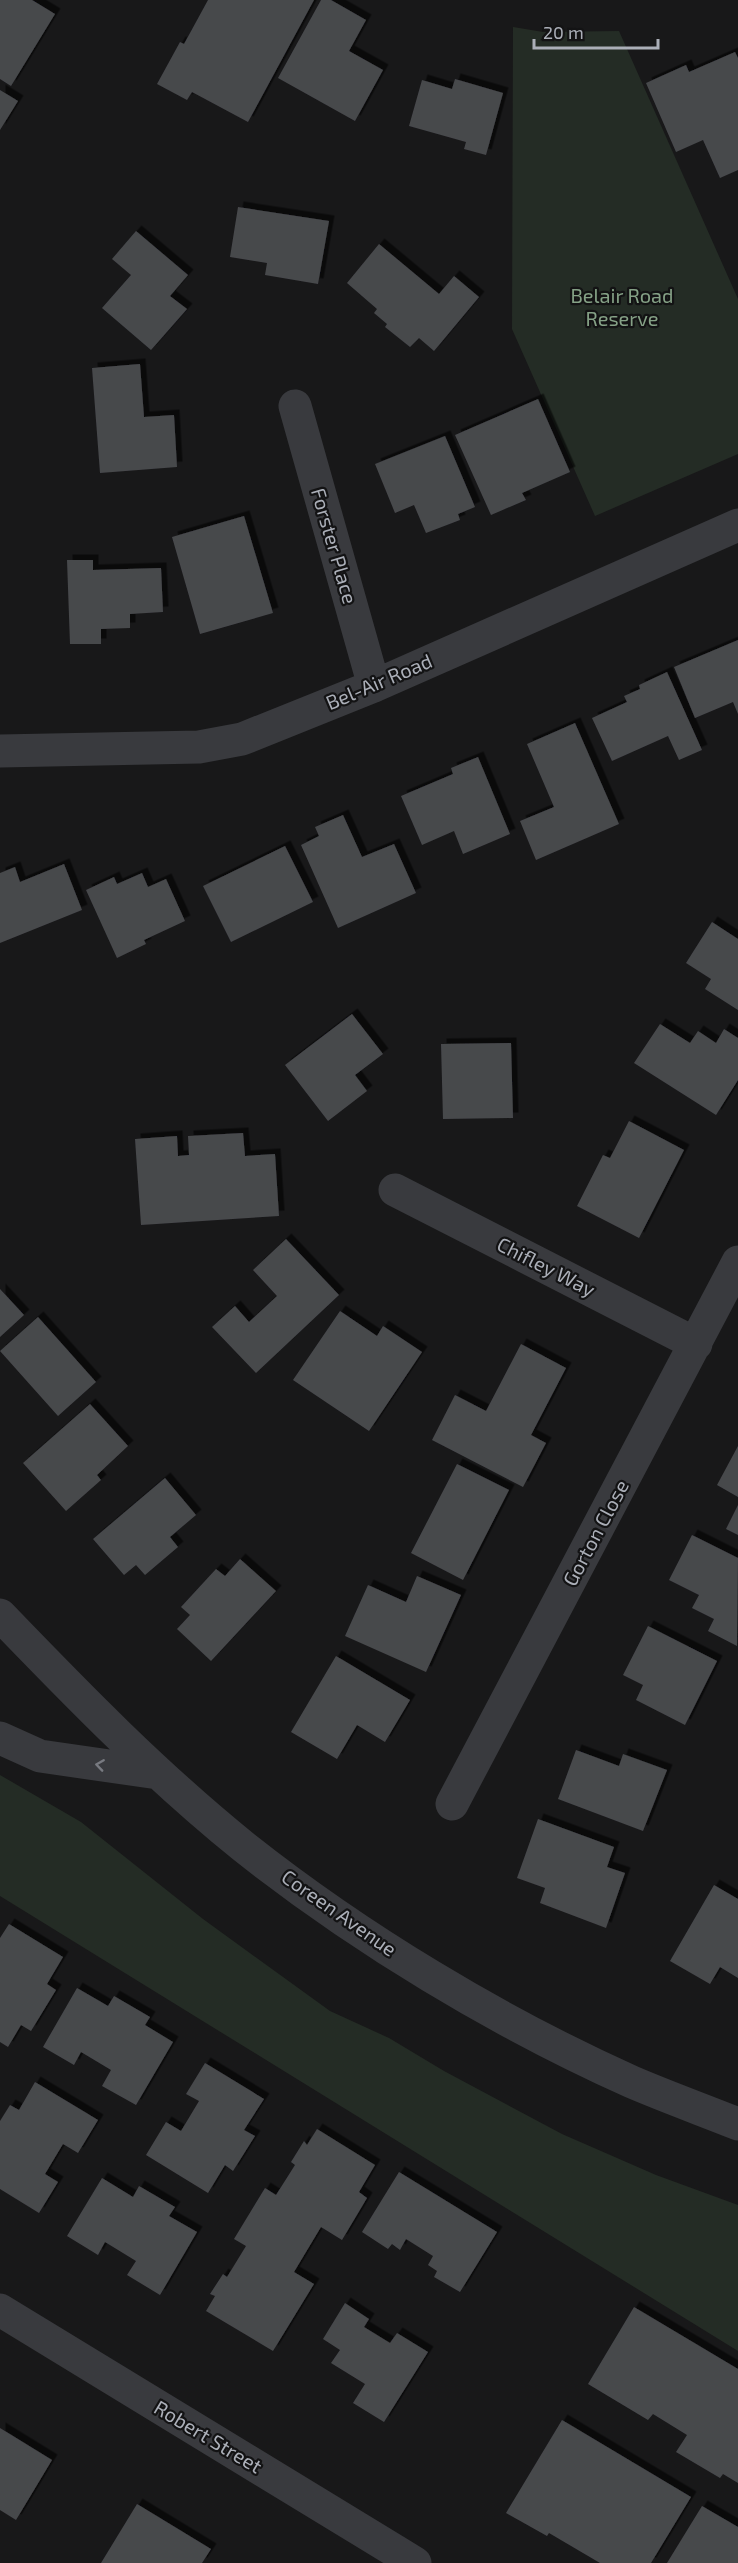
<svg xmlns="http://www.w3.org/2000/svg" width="738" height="2563" font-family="'Exo 2',sans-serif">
	<defs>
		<filter id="shadow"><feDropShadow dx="5.5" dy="-5.5" stdDeviation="0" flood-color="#0009"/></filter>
	</defs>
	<rect width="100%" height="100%" fill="#181819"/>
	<!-- green -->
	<path fill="#242c25" d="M513 27 543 32 619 31 738 299V454L595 516 512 329Z
		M0 1775 81 1822 203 1919 330 2011 389 2038 444 2071 562 2134 656 2175 738 2205V2351L0 1896Z"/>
	<!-- building -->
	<path fill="#47484c" filter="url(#shadow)" d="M0 0H32L55 14 11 86 0 79Z
		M208 0H314L248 122 192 92 187 100 157 84 180 42 184 44Z
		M321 0H331L366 20 349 51 383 70 355 121 278 78Z
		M735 52 738 58V170L720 178 703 140 676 152 646 83 686 65 689 72Z
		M455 79 503 93 486 155 464 149 466 142 409 126 422 80 452 89Z
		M0 90 18 101 0 130Z
		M238 207 329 221 318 284 265 275 267 263 230 257Z
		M136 231 188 275 170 296 187 309 151 350 102 308 131 275 112 259Z
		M379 244 439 294 454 276 479 297 434 351 419 338 410 347 385 327 387 324 374 313 377 309 347 283Z
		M140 364 144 417 174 415 177 467 100 473 92 368Z
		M538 399 570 472 522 493 526 500 491 515 455 435Z
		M445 436 475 507 458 514 460 520 426 533 414 505 395 513 375 464Z
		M244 516 273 613 200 634 172 537Z
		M67 560H93V570L161 568 163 612 130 614V628L101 629V644H70Z
		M738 640V714L733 702 695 718 674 667Z
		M667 672 702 750 679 760 668 736 612 761 592 718 627 702 624 696 640 689 639 685Z
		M575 723 619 824 536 860 520 821 554 807 527 744Z
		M478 757 510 834 463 854 454 831 422 845 401 796 453 774 451 768Z
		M343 815 362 857 394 844 416 893 338 928 301 845 319 836 315 827Z
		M285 846 313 902 231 942 203 886Z
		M64 864 82 910 0 943V873L15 867 20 882Z
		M142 873 148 887 166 879 185 921 144 940 146 944 117 958 86 890 114 877 117 884Z
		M712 922 738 939V1010L705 989 711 979 686 963Z
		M352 1014 383 1054 355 1075 367 1091 328 1121 285 1065Z
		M660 1024 690 1043 698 1031 716 1043 724 1029 738 1038V1080L716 1115 634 1063Z
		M511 1043 513 1118 443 1119 441 1044Z
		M629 1121 684 1150 639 1238 577 1206 603 1155 610 1158Z
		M243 1133 245 1156 275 1154 279 1216 141 1225 135 1139 177 1136 178 1156 189 1155 188 1136Z
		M286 1239 339 1295 256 1373 212 1327 235 1306 249 1322 277 1296 253 1270Z
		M0 1289 24 1315 0 1337Z
		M340 1311 377 1336 383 1326 422 1352 369 1431 293 1380Z
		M38 1317 96 1382 58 1416 0 1351Z
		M521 1344 566 1368 531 1435 546 1443 523 1487 432 1440 455 1395 486 1411Z
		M90 1404 128 1446 97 1475 101 1480 66 1511 23 1463Z
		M738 1446V1497L717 1485Z
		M457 1464 509 1490 463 1580 411 1553Z
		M165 1478 196 1515 170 1537 178 1547 145 1575 136 1565 124 1575 93 1539Z
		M738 1505V1535L726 1529Z
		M692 1535 738 1558 737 1646 708 1631 714 1619 692 1608 699 1595 669 1580Z
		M240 1559 276 1591 211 1661 177 1629 190 1615 181 1607 216 1569 225 1576Z
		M417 1576 461 1595 426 1672 345 1636 368 1585 406 1602Z
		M648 1626 717 1661 685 1725 636 1700 643 1685 623 1675Z
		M336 1656 410 1700 385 1742 357 1725 337 1759 291 1732Z
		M576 1750 619 1766 623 1754 667 1770 643 1831 558 1799Z
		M538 1819 614 1847 607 1867 625 1873 606 1928 540 1903 545 1888 517 1878Z
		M714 1885 738 1899V1978L720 1967 710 1984 670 1961Z
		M9 1924 63 1957 47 1984 56 1990 31 2031 21 2025 8 2047 0 2042V1938Z
		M77 1988 108 2006 114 1996 150 2017 145 2025 173 2042 136 2105 102 2086 111 2070 81 2052 74 2065 43 2047Z
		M205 2063 264 2099 244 2130 255 2136 233 2171 225 2165 208 2193 146 2155 166 2122 181 2131 199 2101 186 2094Z
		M35 2082 98 2120 78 2153 63 2144 45 2174 58 2182 39 2213 0 2189V2121L10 2105 19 2110Z
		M317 2129 375 2165 359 2192 367 2198 342 2240 321 2227 294 2272 314 2284 273 2351 206 2311 215 2296 210 2294 223 2274 227 2277 246 2246 234 2239 265 2188 276 2195 295 2165 291 2162 304 2141 307 2145Z
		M399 2172 497 2232 460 2292 434 2277 437 2271 428 2265 433 2256 406 2239 400 2250 392 2244 388 2249 362 2232Z
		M102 2178 133 2197 139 2186 175 2207 169 2216 197 2232 160 2295 127 2275 136 2261 105 2242 98 2255 67 2236Z
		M345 2303 369 2319 364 2327 390 2343 397 2333 428 2352 384 2422 353 2403 365 2384 331 2363 340 2350 323 2339Z
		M634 2307 738 2369V2483L723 2474 720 2478 676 2452 687 2435 653 2414 648 2420 588 2384Z
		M562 2420 691 2497 651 2563H600L549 2533 547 2536 506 2513Z
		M0 2428 52 2460 16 2520 0 2510Z
		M137 2504 211 2549 202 2563H101Z
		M702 2506 738 2527V2563H667Z"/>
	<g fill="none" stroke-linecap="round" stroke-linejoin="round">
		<!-- minor -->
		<path stroke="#393a3e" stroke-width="33" d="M295 406 374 686
			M0 751 199 747 242 739 374 686 738 525
			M395 1190 696 1344
			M0 1615C78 1696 156 1776 244 1847 359 1938 498 2022 632 2082 667 2097 703 2110 738 2124
			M0 1738 40 1756 158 1773
			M452 1804 738 1262
			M0 2310 415 2563"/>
	</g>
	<!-- one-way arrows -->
	<defs><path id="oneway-chevron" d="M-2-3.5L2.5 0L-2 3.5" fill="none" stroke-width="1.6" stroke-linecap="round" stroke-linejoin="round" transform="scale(1.5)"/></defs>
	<use stroke="#787a81" href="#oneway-chevron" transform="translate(100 1765) rotate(-172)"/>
	<g text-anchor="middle" stroke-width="4.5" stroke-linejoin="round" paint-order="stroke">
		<!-- park labels -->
		<g font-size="20" fill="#85a186" stroke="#131314">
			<text x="622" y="303">Belair Road<tspan x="622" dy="23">Reserve</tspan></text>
		</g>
		<!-- street labels -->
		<g font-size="20" fill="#abafb8" stroke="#131314">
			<text transform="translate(334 546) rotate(74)" y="7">Forster Place</text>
			<text transform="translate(379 682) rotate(-23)" y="7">Bel-Air Road</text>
			<text transform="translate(546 1267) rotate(27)" y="7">Chifley Way</text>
			<text transform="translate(596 1533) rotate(-62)" y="7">Gorton Close</text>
			<text transform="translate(339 1913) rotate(35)" y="7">Coreen Avenue</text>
			<text transform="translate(208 2437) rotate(31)" y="7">Robert Street</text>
		</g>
	</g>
	<!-- scale -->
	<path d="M534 39v9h124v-9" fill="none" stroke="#abafb8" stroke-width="3"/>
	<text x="543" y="39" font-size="18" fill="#abafb8" stroke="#131314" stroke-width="4.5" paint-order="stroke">20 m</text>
</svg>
